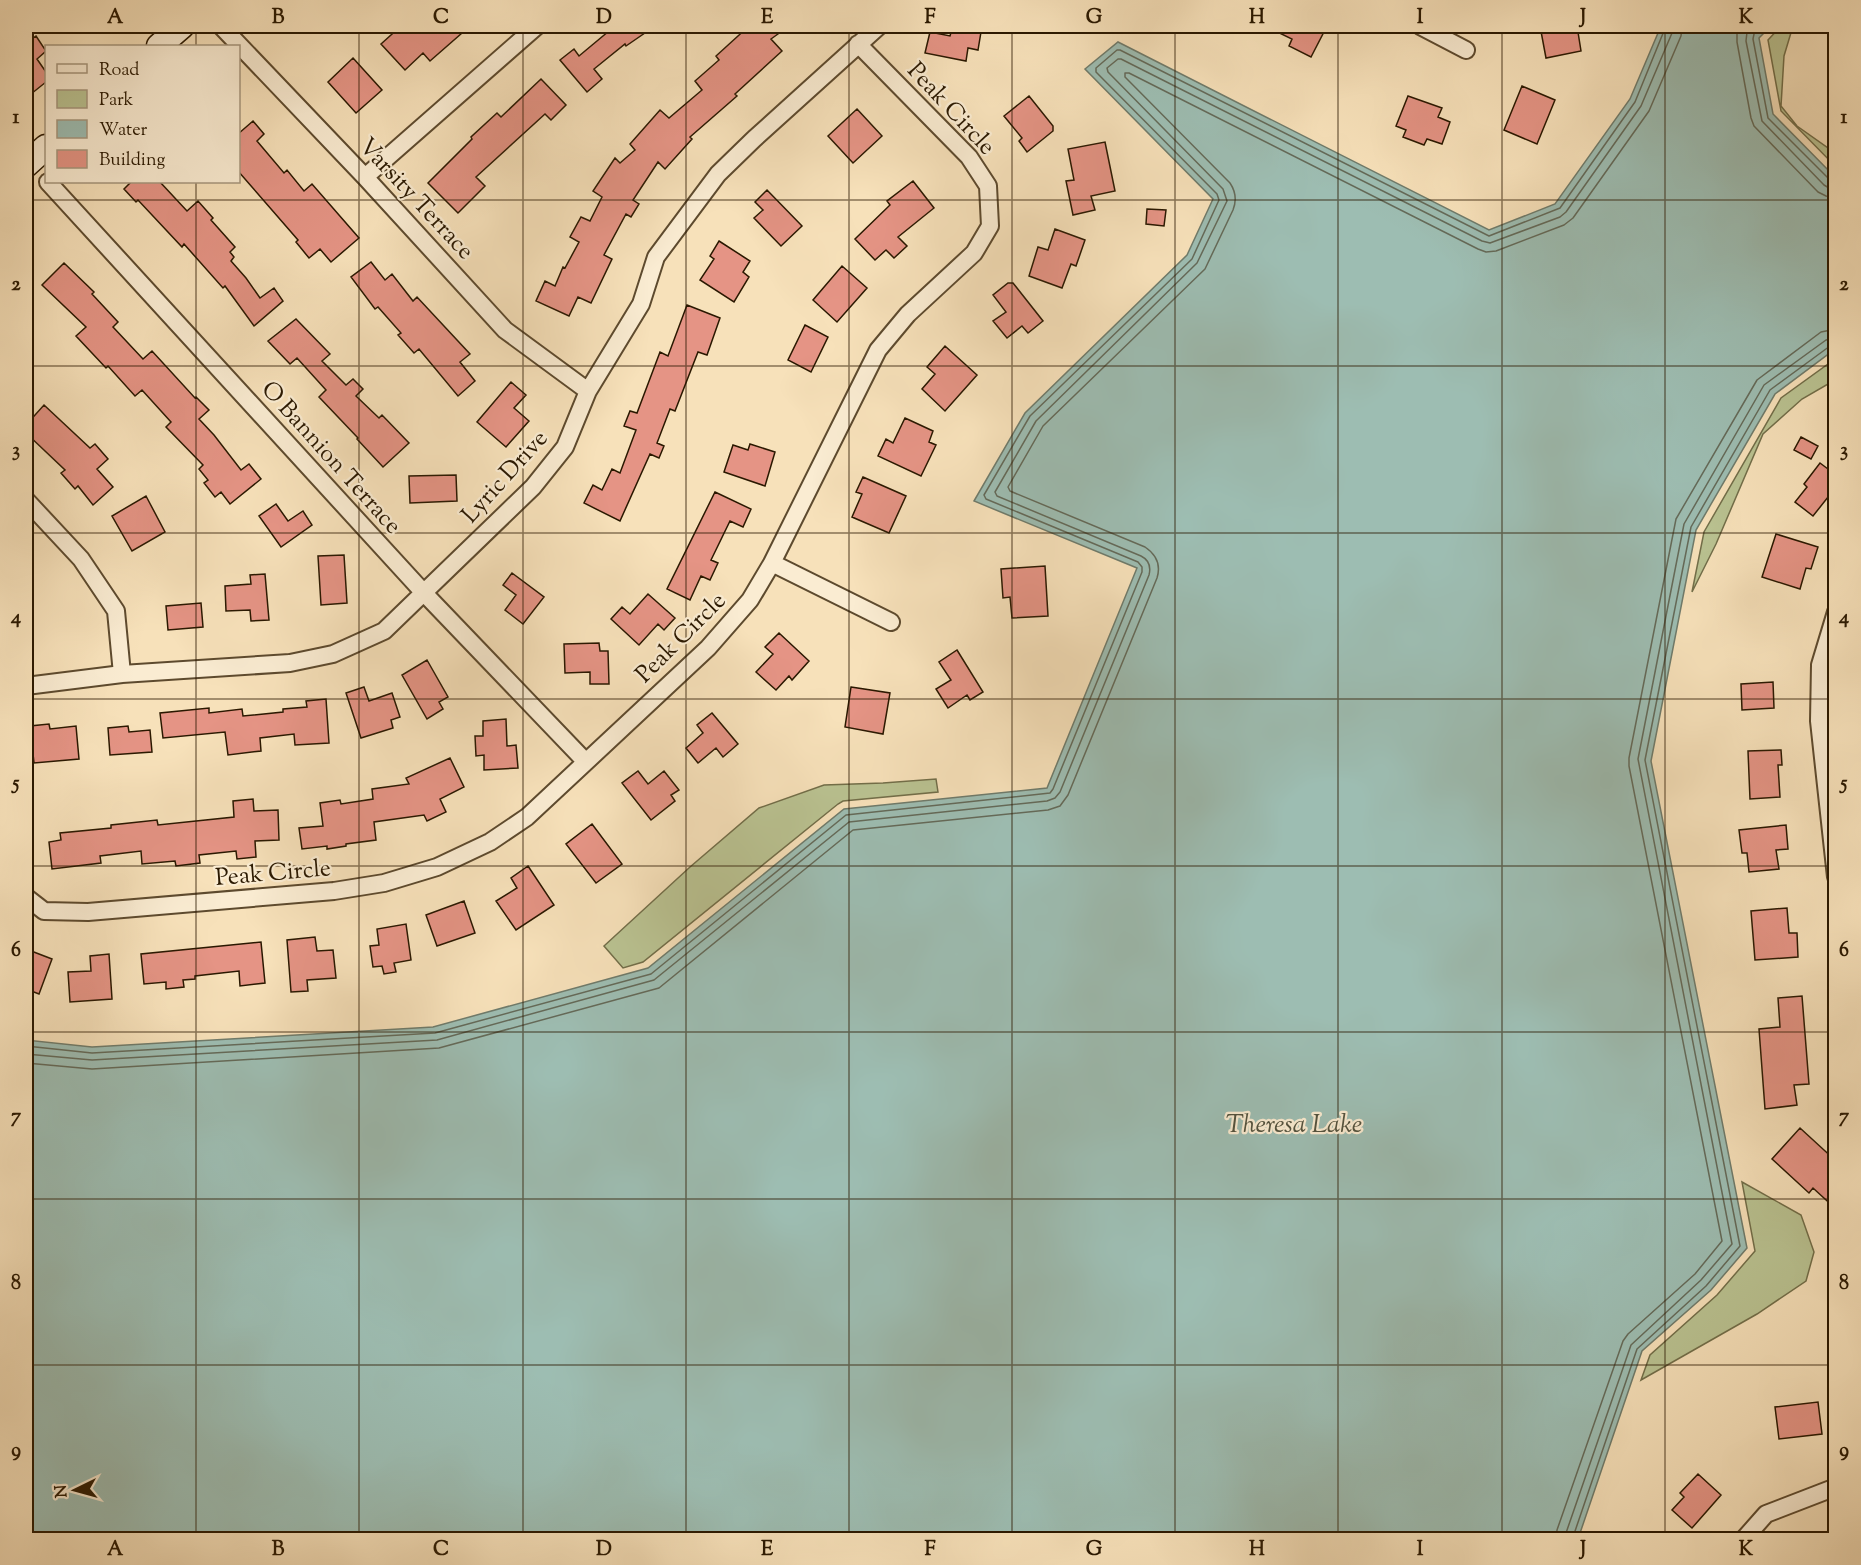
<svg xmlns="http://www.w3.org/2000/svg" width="1861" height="1565" font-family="'Sorts Mill Goudy',serif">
	<rect width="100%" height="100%" fill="#f7e1ba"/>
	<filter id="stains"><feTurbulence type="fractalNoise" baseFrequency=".00333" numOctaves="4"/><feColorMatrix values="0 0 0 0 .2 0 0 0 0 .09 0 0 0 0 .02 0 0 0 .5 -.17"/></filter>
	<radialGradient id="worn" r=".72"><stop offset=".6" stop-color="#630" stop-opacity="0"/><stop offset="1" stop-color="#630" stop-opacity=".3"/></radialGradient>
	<!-- green -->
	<path fill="#bac392" stroke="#726e49" stroke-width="1.5" d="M1781 26H1793L1784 56 1781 106 1797 126 1835 153V166L1781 111 1768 40Z
		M1835 359V380L1802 399 1763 434 1716 544 1692 592 1704 532 1781 398Z
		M936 779 938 792 843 801 838 804 643 962 623 968 604 946 690 867 759 808 824 785 883 783Z
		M1742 1182 1801 1215 1814 1252 1806 1281 1757 1314 1641 1380 1650 1355 1717 1295 1755 1251Z"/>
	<!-- water -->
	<path fill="#9dbdb2" stroke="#6f7b6b" stroke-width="1.5" d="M1661 26H1771L1759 38 1773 114 1835 177V349L1775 394 1696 530 1651 761 1747 1248 1711 1290 1642 1351 1578 1539H26V1040L92 1047 433 1027 648 968 844 809 1047 788 1137 568 974 501 1025 413 1187 255 1213 199 1085 69 1118 42 1489 230 1555 204 1630 99Z"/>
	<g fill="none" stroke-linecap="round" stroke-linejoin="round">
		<!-- shore -->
		<path stroke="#646a59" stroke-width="1.5" d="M1741 26 1737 33V42L1751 118 1754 126 1818 192 1826 196 1836 198
			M1752 26 1747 32 1746 41 1762 121 1824 185 1829 188 1836 189
			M1763 26 1754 34 1753 39 1768 118 1829 179 1836 181
			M26 1046 92 1053 435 1033 651 974 846 815 1050 793 1053 789 1142 572V567L1138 562 986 499 984 495 1030 416 1192 259 1219 200 1217 194 1096 72V68L1117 50H1120L1489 236 1560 208 1635 102 1666 26
			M26 1054 92 1060 437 1040 654 980 849 822 1047 801 1055 798 1060 792 1149 575C1151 567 1149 560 1141 556L997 496 995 492 1036 421 1197 263 1227 201 1223 189 1108 72 1107 68 1118 59H1121L1482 241 1490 243 1560 217 1566 212 1641 106 1672 33 1673 26
			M26 1063 92 1069 439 1048 659 988 853 830 1048 810 1060 806 1068 795 1157 578C1161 565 1157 555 1145 547L1010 491 1008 487 1043 426 1205 269 1233 210C1237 200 1236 192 1230 183L1125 77V73H1129L1478 249 1486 252 1496 251 1564 225 1573 218 1649 111 1681 36 1682 26
			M1556 1540 1557 1530 1623 1341 1628 1334 1695 1274 1722 1241 1629 766V758L1676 519 1757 380 1821 332 1836 329
			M1565 1540 1566 1533 1631 1345 1701 1280 1732 1244 1638 759 1684 524 1764 385 1826 340 1836 338
			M1572 1540 1637 1349 1706 1286 1740 1246 1645 760 1691 527 1770 390 1830 346 1836 345"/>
	</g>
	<!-- building -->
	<path fill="#e59485" stroke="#2a1800" stroke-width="1.5" d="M401 26H470L430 61 423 53 405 70 381 44Z
		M615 26H655L626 46 625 44 594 69 602 79 587 92 560 60 574 49 579 56Z
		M749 26H789L771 39 782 51 735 94 737 96 690 137 692 139 665 169 658 162 633 200 639 204 631 217 626 214 604 255 612 259 591 303 578 297 569 316 536 301 545 281 555 286 563 267 565 268 579 242 570 237 581 217 590 221 602 197 593 191 615 158 620 163 635 150 630 144 660 110 669 118 702 90 695 81 719 60 716 56Z
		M953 26H975L974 31 981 32 978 50 968 48 966 61 925 53 930 32 950 36Z
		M1265 26H1327L1311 57 1289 46 1292 39Z
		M1540 26H1577L1581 51 1546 58Z
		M36 36 46 51 37 59 46 72V82L31 94 26 86V43Z
		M353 58 382 90 356 113 328 82Z
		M541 79 566 105 551 120 545 114 476 177 485 186 458 213 428 183 472 139 471 137 497 113 501 117Z
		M1522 86 1555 100 1537 144 1504 130Z
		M1029 96 1053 126V131L1027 152 1019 141 1022 138 1004 116Z
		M1408 96 1442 108 1438 117 1450 122 1442 144 1427 139 1424 145 1403 137 1406 130 1396 126Z
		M857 109 882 136 853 163 828 136Z
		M253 121 264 134 257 141 284 173 287 170 304 191 312 184 359 238 331 262 320 249 309 258 296 242 298 240 238 171V134Z
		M1105 142 1115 191 1091 196 1095 210 1073 215 1066 181 1074 180 1068 149Z
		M913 181 934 208 898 237 907 246 894 258 886 250 875 260 855 239 890 205 887 201Z
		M131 182H160L187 211 198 201 213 218 211 220 235 247 230 252 234 257 231 261 246 278 260 298 274 288 283 301 254 326 225 286 223 288 184 244 182 247 138 200 136 202 124 189Z
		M767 190 802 226 781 246 754 218 763 210 755 202Z
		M1147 209 1166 210 1164 226 1146 224Z
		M1055 229 1085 240 1076 266 1071 264 1062 288 1029 276 1038 247 1048 250Z
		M719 241 750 261 743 272 749 277 734 302 700 280 714 259 710 256Z
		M371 262 385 280 392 274 413 301 417 297 470 354 460 362 475 381 458 396 419 349 414 353 398 335 401 333 378 307 375 309 351 277Z
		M64 263 94 292 92 294 118 322 113 327 143 359 152 351 195 398 196 397 209 410 199 419 214 435 241 470 249 464 261 479 230 504 221 492 215 497 204 483 208 480 199 469 203 465 166 427 171 422 142 390 135 396 108 366 106 368 76 336 86 327 42 285Z
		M842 266 867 288 837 322 813 300Z
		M1008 283H1013L1043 321 1028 333 1022 326 1007 338 993 321 1006 312 993 295Z
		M687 305 720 318 707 355 698 352 675 411 670 409 657 443 664 446 659 458 650 454 620 521 584 503 593 485 602 490 612 469 620 473 636 430 624 426 630 411 637 413 660 352 668 356Z
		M296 319 330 354 322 361 346 385 353 379 363 389 356 396 379 418 382 415 409 443 383 467 357 439 358 438 319 397 326 390 297 358 290 364 268 341Z
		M805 325 828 337 811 372 788 360Z
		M945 346 977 375 945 411 922 389 935 374 927 367Z
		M511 382 526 395 514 408 529 421 506 447 477 422Z
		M44 405 90 448 95 444 108 459 97 469 113 487 93 505 78 486 75 489 61 473 65 470 26 433V425Z
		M905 418 933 431 929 442 936 445 921 476 878 456 886 439 893 443Z
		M1801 437 1818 446 1811 459 1794 450Z
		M750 444 775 452 765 486 724 472 733 445 748 450Z
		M1820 463 1836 475V487L1813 516 1795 502 1807 487 1804 484Z
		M456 475 457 501 410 503 409 476Z
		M863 477 906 496 889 533 852 517 862 494 856 492Z
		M715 492 751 509 743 527 730 521 711 560 718 563 710 580 701 576 690 600 667 589Z
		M146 496 165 532 132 551 112 516Z
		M276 504 288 521 303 511 312 525 281 547 259 516Z
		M1776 534 1818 547 1811 569 1806 568 1800 589 1762 577Z
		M344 555 347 603 321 605 318 556Z
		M1045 566 1048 616 1012 618 1010 597 1003 598 1001 569Z
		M512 573 544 597 523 624 505 610 516 595 503 585Z
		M265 574 269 620 251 621 250 610 226 611 225 586 251 584 250 575Z
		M648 594 675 618 664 630 658 624 639 645 611 619 622 607 630 614Z
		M201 603 203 627 168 630 166 606Z
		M779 633 809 661 792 680 789 676 776 690 756 672 773 654 765 647Z
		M599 643 600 651H608L609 684H590V672L565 673 564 644Z
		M957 650 983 692 970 700 967 695 948 708 936 689 951 680 939 662Z
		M427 660 448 697 439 702 443 709 427 719 402 675Z
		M1773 682 1774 708 1742 710 1741 684Z
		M364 687 369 701 392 693 400 717 391 720 393 728 361 738 346 693Z
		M851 687 890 693 883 734 845 727Z
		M326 699 329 743 295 745 294 734 260 738 261 751 228 755 225 732 163 738 160 713 209 708V713L242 709 243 716 283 712V709L307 707 306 701Z
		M712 713 738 744 723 757 716 748 698 763 686 748 703 733 697 725Z
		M506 719 507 746 516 745 518 768 484 770V755L476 756 475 736H483V721Z
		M49 724 50 729 76 726 79 759 34 763 30 726Z
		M128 726 129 732 150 730 152 752 110 755 108 728Z
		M1781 750 1782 765H1778L1780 797 1750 799 1748 751Z
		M450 758 464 787 440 799 446 812 427 821 424 815 374 822 376 840 346 844V846L327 849V846L302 849 299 828 323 826 320 803 340 800 341 804 373 799 372 789 409 784 406 778Z
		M638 771 648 784 664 771 679 790 671 795 675 801 651 820 622 783Z
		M253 799 254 811 278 810 279 840 255 841 256 857 237 859 236 851 199 855 200 863 176 866 175 861 142 864 141 851 100 856 101 863 52 869 49 842 61 840 60 833 111 828V825L157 820 158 825 234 817 233 801Z
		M592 824 622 864 596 883 566 844Z
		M1786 825 1788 849 1776 850 1779 869 1749 872 1747 853H1742L1739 830Z
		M528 866 554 905 516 930 496 901 517 888 511 878Z
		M464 901 475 933 437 946 426 915Z
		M1787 908 1789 933H1797L1798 957 1755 960 1751 911Z
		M406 924 411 960 394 963 396 972 384 974 382 966 373 967 370 946 379 945 377 929Z
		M315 937 317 951 333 950 336 978 307 980 308 991 291 992 287 940Z
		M261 942 265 983 240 986 239 971 195 976V979L183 980 184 987 166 989V982L144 984 141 954Z
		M26 949 52 959 39 994 26 989Z
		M109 954 112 999 70 1002 68 972 91 971 90 956Z
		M1802 996 1809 1084 1794 1085 1797 1105 1765 1109 1759 1029 1780 1027 1778 998Z
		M1800 1128 1836 1161V1209L1813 1188 1809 1193 1772 1159Z
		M1818 1402 1822 1434 1779 1439 1775 1407Z
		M1698 1474 1721 1495 1692 1528 1672 1510 1684 1497 1680 1493Z"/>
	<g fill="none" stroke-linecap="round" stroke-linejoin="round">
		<defs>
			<path id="street" d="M221 26 365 177 505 330 588 391
				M1420 26 1466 50
				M365 177 537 26
				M48 182 424 593 585 761
				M26 500 81 559 116 611 122 674
				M772 563 891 622
				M1836 612 1820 665 1819 721 1836 877
				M26 686 122 674 290 663 333 654 384 631 533 487 565 447 588 391 641 304 656 257 718 174 754 139 879 26
				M26 897 44 911 88 912 334 891 384 883 437 867 490 842 527 817 708 648 750 600 772 563 878 350 908 314 974 253 990 226 988 186 969 157 858 44
				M1743 1540 1766 1514 1836 1487"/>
			<path id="secondary" d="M159 46 182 26
				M26 165 46 147"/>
		</defs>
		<!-- street casing -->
		<use href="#street" stroke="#5d4a2e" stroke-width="20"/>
		<!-- secondary casing -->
		<use href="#secondary" stroke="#2a1800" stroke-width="27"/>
		<!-- street -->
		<use href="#street" stroke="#faecd2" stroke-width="16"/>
		<!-- secondary -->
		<use href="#secondary" stroke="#faecd2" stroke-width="24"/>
	</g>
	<!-- grid -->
	<path fill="none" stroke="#2a1800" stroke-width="1.5" stroke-opacity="0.55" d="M196 26V46M359 26V1540M523 26V1540M686 26V1540M849 26V1540M1012 26V1540M1175 26V1540M1338 26V1540M1502 26V1540M1665 26V1540M196 182V1540M26 200H1836M26 366H1836M26 533H1836M26 699H1836M26 866H1836M26 1032H1836M26 1199H1836M26 1365H1836"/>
	<g text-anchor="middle" stroke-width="4.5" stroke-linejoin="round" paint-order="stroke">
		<!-- street labels -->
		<g font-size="24" fill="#2a1800" stroke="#faecd2">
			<text transform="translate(952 108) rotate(47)" y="8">Peak Circle</text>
			<text transform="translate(417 198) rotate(47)" y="8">Varsity Terrace</text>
			<text transform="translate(332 457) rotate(48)" y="8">O Bannion Terrace</text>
			<text transform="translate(504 476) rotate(-48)" y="8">Lyric Drive</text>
			<text transform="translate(680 637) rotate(-45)" y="8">Peak Circle</text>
			<text transform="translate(273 872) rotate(-5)" y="8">Peak Circle</text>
		</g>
		<!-- water labels -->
		<g font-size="26" font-style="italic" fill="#52523e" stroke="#faecd2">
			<text x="1294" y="1132">Theresa Lake</text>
		</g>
	</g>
	<!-- margin -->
	<rect width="1861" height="1565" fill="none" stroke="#f7e1ba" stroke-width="66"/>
	<!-- legend -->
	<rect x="45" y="45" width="195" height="138" fill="#faecd2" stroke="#a7977e" stroke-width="1.5"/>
	<rect x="57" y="64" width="30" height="9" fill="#faecd2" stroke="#a7977e" stroke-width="1.5"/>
	<text x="99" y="75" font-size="18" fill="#2a1800">Road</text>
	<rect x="57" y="90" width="30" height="18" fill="#bac392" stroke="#a7977e" stroke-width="1.5"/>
	<text x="99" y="105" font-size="18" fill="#2a1800">Park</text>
	<rect x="57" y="120" width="30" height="18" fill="#9dbdb2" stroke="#a7977e" stroke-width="1.5"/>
	<text x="99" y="135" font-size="18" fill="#2a1800">Water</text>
	<rect x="57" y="150" width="30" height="18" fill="#e59485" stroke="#a7977e" stroke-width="1.5"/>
	<text x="99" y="165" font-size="18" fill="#2a1800">Building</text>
	<!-- north arrow -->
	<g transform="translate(75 1490) rotate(265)" stroke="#faecd2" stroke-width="4.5" paint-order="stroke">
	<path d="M0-4.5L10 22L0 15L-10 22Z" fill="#2a1800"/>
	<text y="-9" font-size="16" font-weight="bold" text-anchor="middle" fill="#2a1800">N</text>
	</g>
	<rect x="33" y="33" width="1795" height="1499" fill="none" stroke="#2a1800" stroke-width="2"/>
	<g font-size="20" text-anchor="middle" font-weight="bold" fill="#2a1800">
		<text x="115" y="23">A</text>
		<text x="278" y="23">B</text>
		<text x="441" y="23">C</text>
		<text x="604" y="23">D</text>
		<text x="767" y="23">E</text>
		<text x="930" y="23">F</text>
		<text x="1094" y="23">G</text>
		<text x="1257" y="23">H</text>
		<text x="1420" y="23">I</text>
		<text x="1583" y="23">J</text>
		<text x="1746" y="23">K</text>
		<text x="16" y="123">1</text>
		<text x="1844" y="123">1</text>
		<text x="16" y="290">2</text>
		<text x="1844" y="290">2</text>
		<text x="16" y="456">3</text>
		<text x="1844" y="456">3</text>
		<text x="16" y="623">4</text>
		<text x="1844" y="623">4</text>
		<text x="16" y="789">5</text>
		<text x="1844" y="789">5</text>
		<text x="16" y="956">6</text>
		<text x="1844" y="956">6</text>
		<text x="16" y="1122">7</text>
		<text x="1844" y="1122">7</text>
		<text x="16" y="1289">8</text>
		<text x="1844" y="1289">8</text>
		<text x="16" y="1456">9</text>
		<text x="1844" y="1456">9</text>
		<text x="115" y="1555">A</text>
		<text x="278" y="1555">B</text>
		<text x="441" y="1555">C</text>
		<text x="604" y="1555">D</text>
		<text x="767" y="1555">E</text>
		<text x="930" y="1555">F</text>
		<text x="1094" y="1555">G</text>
		<text x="1257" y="1555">H</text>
		<text x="1420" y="1555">I</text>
		<text x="1583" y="1555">J</text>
		<text x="1746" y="1555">K</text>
	</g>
	<rect width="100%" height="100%" filter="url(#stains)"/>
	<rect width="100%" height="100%" fill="url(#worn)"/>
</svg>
